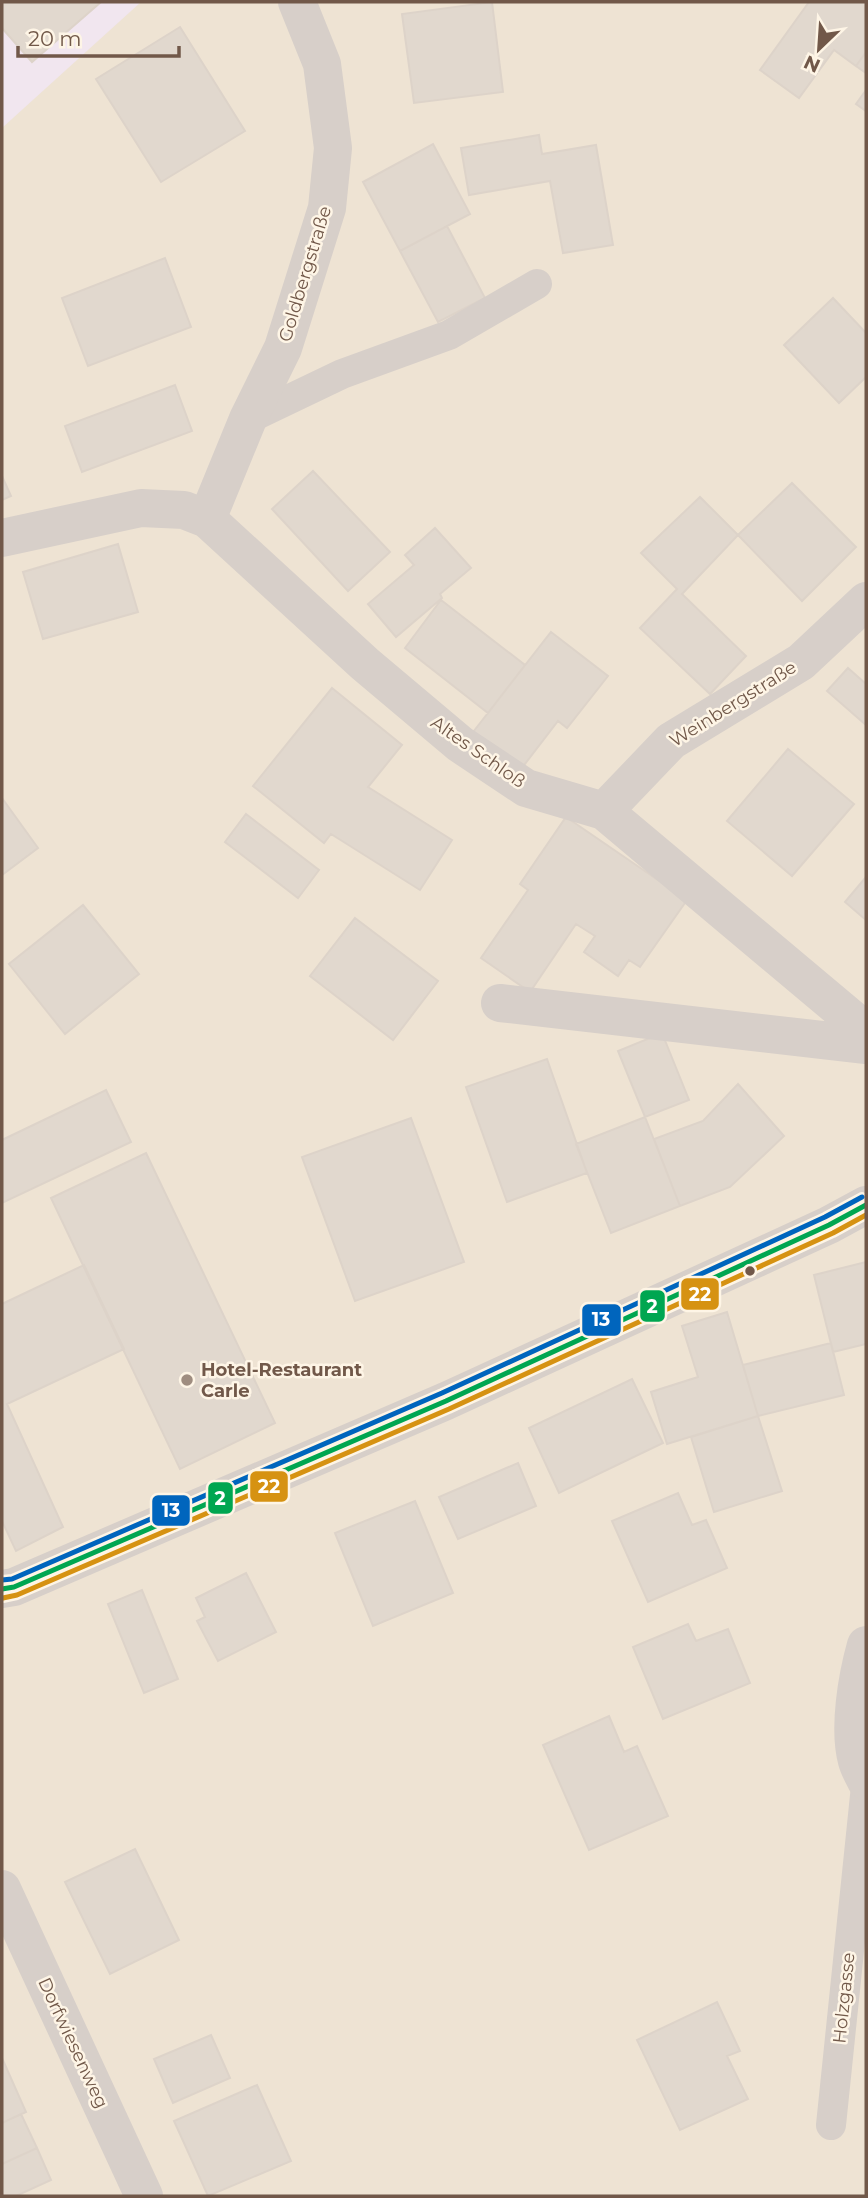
<svg xmlns="http://www.w3.org/2000/svg" width="868" height="2198" font-family="Montserrat,sans-serif">
	<rect width="100%" height="100%" fill="#f5f0e6"/>
	<!-- residential -->
	<path fill="#eee3d3" d="M2 2H866V2196H2Z"/>
	<!-- education -->
	<path fill="#f1e6ef" d="M2 2H141L2 128Z"/>
	<!-- building -->
	<path fill="#e1d8ce" stroke="#ddd3c9" stroke-width="2" d="M2 2H101L32 62 2 28Z
		M492 2 503 92 414 103 402 14Z
		M809 2H866V52L856 66 834 50 799 98 760 70Z
		M180 27 245 131 161 182 96 79Z
		M866 52V73L856 66Z
		M866 90V111L856 104Z
		M539 135 542 154 596 145 613 245 563 253 550 181 469 195 461 148Z
		M433 144 470 214 400 251 363 182Z
		M447 226 485 298 438 322 400 251Z
		M165 258 191 327 88 366 62 298Z
		M833 298 866 333V377L839 403 784 345Z
		M175 385 192 431 82 472 65 426Z
		M313 471 390 552 348 591 272 509Z
		M2 476 11 496 2 500Z
		M792 483 856 547 802 601 738 535Z
		M700 497 738 535 682 594 746 656 710 694 640 628 677 589 641 553Z
		M435 528 471 568 440 594 442 598 396 637 368 604 414 565 405 555Z
		M118 544 138 612 43 639 23 572Z
		M441 600 525 665 488 713 405 648Z
		M551 632 608 676 567 728 558 721 518 773 470 736Z
		M848 668 866 684V725L827 691Z
		M332 688 402 745 368 787 452 840 420 890 331 834 324 843 253 786Z
		M788 749 854 804 792 876 727 821Z
		M2 798 38 848 2 875Z
		M246 814 319 870 298 898 225 842Z
		M566 817 687 900 640 967 629 960 618 976 584 952 595 936 576 924 530 992 481 958 528 890 520 884Z
		M866 877V920L845 902Z
		M83 905 139 974 65 1034 9 964Z
		M355 918 438 981 393 1040 310 976Z
		M662 1033 689 1100 645 1117 618 1051Z
		M547 1059 587 1173 507 1202 466 1087Z
		M738 1084 784 1136 730 1187 680 1206 654 1139 703 1121Z
		M106 1090 131 1142 2 1203V1140Z
		M645 1117 680 1206 611 1233 576 1144Z
		M411 1118 464 1262 355 1301 302 1157Z
		M146 1153 275 1423 180 1469 51 1198Z
		M866 1262V1344L833 1352 814 1275Z
		M84 1265 124 1349 7 1404 63 1527 16 1551 2 1521V1304Z
		M727 1312 758 1416 667 1444 651 1392 698 1377 682 1326Z
		M831 1343 844 1395 758 1416 743 1365Z
		M632 1379 663 1443 559 1493 529 1428Z
		M758 1416 782 1491 714 1512 691 1437Z
		M518 1463 536 1506 458 1539 439 1497Z
		M678 1493 692 1525 706 1520 727 1568 648 1602 612 1521Z
		M415 1501 453 1593 373 1626 335 1533Z
		M246 1573 276 1632 218 1661 197 1621 205 1617 196 1598Z
		M142 1590 178 1679 144 1693 108 1604Z
		M688 1624 696 1641 728 1629 750 1683 663 1719 633 1647Z
		M609 1716 624 1752 637 1746 668 1816 589 1850 543 1745Z
		M135 1849 179 1940 110 1974 65 1882Z
		M717 2002 740 2051 727 2056 748 2099 680 2130 637 2040Z
		M211 2035 230 2078 173 2103 154 2059Z
		M2 2058 26 2112 2 2123Z
		M257 2085 291 2161 208 2196 174 2121Z
		M21 2114 37 2148 2 2164V2123Z
		M37 2148 51 2180 16 2196H2V2164Z"/>
	<g fill="none" stroke-linecap="round" stroke-linejoin="round">
		<!-- service -->
		<path stroke="#d7cfc9" stroke-width="30" d="M248 419 342 374 449 335 537 284
			M831 2125 866 1786"/>
		<!-- minor -->
		<path stroke="#d7cfc9" stroke-width="38" d="M207 519 248 419 283 348 327 208 333 148 322 64 297 2
			M2 538 141 508 184 510 207 519 365 664 460 744 526 788 604 811 866 1031
			M604 811 671 741 801 662 866 601
			M500 1003 866 1045
			M866 1645C857 1677 848 1729 857 1761 859 1768 863 1775 866 1781
			M2 1889 144 2196"/>
		<!-- tertiary -->
		<path stroke="#d7cfc9" stroke-width="38" d="M2 1589 14 1587 446 1401 829 1225 866 1205"/>
		<defs>
			<path id="bus-1" d="M2 1589 14 1587 446 1401 829 1225 866 1205"/>
			<path id="bus-2" d="M3 1598 17 1595 449 1409 833 1233 866 1215"/>
			<path id="bus-3" d="M2 1580 12 1579 442 1393 825 1217 862 1197"/>
		</defs>
		<!-- bus-1 casing -->
		<use href="#bus-1" stroke="#fef5e6" stroke-width="10"/>
		<!-- bus-2 casing -->
		<use href="#bus-2" stroke="#fef5e6" stroke-width="10"/>
		<!-- bus-3 casing -->
		<use href="#bus-3" stroke="#fef5e6" stroke-width="10"/>
		<!-- bus-1 -->
		<use href="#bus-1" stroke="#00a651" stroke-width="5"/>
		<!-- bus-2 -->
		<use href="#bus-2" stroke="#d69212" stroke-width="5"/>
		<!-- bus-3 -->
		<use href="#bus-3" stroke="#0065bd" stroke-width="5"/>
	</g>
	<!-- markers -->
	<circle fill="#715849" stroke="#fef5e6" stroke-width="2.5" cx="750" cy="1271" r="6"/>
	<circle fill="#9f8d80" stroke="#fef5e6" stroke-width="2.5" cx="187" cy="1380" r="7"/>
	<g text-anchor="middle" stroke-width="5" stroke-linejoin="round" paint-order="stroke">
		<!-- street labels -->
		<g font-size="18" fill="#715849" stroke="#fef5e6">
			<text transform="translate(305 274) rotate(-73)" y="6">Goldbergstraße</text>
			<text transform="translate(733 704) rotate(-32)" y="6">Weinbergstraße</text>
			<text transform="translate(478 752) rotate(35)" y="6">Altes Schloß</text>
			<text transform="translate(844 1998) rotate(-84)" y="6">Holzgasse</text>
			<text transform="translate(73 2043) rotate(65)" y="6">Dorfwiesenweg</text>
		</g>
		<!-- poi labels -->
		<g font-size="18" font-weight="bold" fill="#715849" stroke="#fef5e6" text-anchor="start">
			<text x="201" y="1376">Hotel-Restaurant<tspan x="201" dy="21">Carle</tspan></text>
		</g>
	</g>
	<g stroke="#fef5e6" stroke-width="2.5">
		<rect x="680" y="1277" width="40" height="34" rx="7" fill="#d69212"/>
		<rect x="639" y="1289" width="27" height="34" rx="7" fill="#00a651"/>
		<rect x="581" y="1303" width="41" height="34" rx="7" fill="#0065bd"/>
		<rect x="249" y="1470" width="40" height="33" rx="7" fill="#d69212"/>
		<rect x="207" y="1481" width="27" height="34" rx="7" fill="#00a651"/>
		<rect x="151" y="1494" width="40" height="33" rx="7" fill="#0065bd"/>
	</g>
	<g font-size="19" text-anchor="middle" font-weight="bold" fill="#fff">
		<text x="700" y="1301">22</text>
		<text x="652" y="1313">2</text>
		<text x="601" y="1326">13</text>
		<text x="269" y="1493">22</text>
		<text x="220" y="1505">2</text>
		<text x="171" y="1517">13</text>
	</g>
	<!-- border -->
	<rect width="868" height="2198" fill="none" stroke="#715849" stroke-width="7"/>
	<!-- north arrow -->
	<g transform="translate(819 49) rotate(205)" stroke="#fef5e6" stroke-width="5" paint-order="stroke">
	<path d="M0-5L12 26L0 18L-12 26Z" fill="#715849"/>
	<text y="-10" font-size="19" font-weight="bold" text-anchor="middle" fill="#715849">N</text>
	</g>
	<!-- scale -->
	<path d="M18 46v10h161v-10" fill="none" stroke="#715849" stroke-width="3.5"/>
	<text x="28" y="46" font-size="21" fill="#715849" stroke="#fef5e6" stroke-width="5" paint-order="stroke">20 m</text>
</svg>
